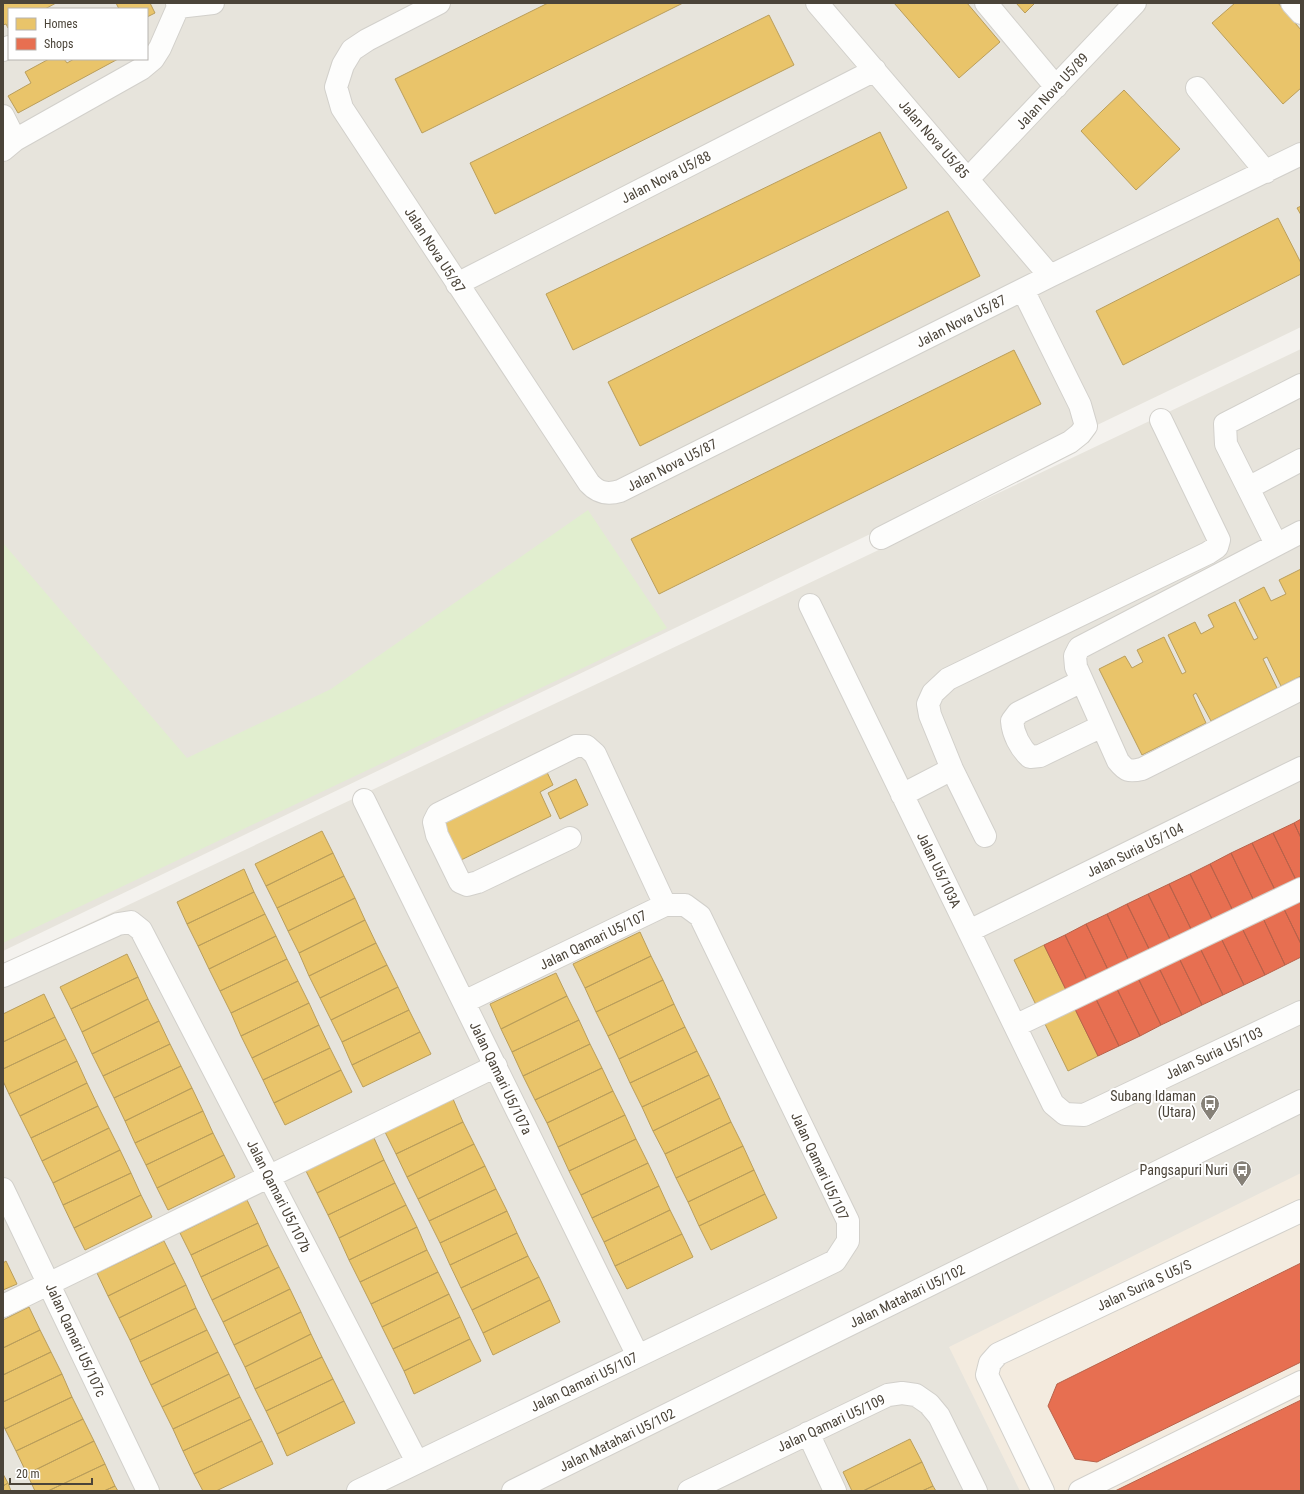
<svg xmlns="http://www.w3.org/2000/svg" width="1304" height="1494" font-family="'Roboto Condensed',sans-serif">
	<rect width="100%" height="100%" fill="#f4f2ee"/>
	<!-- residential -->
	<path fill="#e7e4dc" fill-rule="evenodd" d="M3 3H1301V327L3 951ZM9 9H147V59H9Z
		M1301 349V1491H3V964L620 673Z"/>
	<!-- commercial -->
	<path fill="#f3ebdf" d="M1301 1173V1491H1020L949 1347Z"/>
	<!-- green -->
	<path fill="#e1eecf" d="M588 510 667 628 3 943V543L187 758 331 689Z"/>
	<!-- homes -->
	<path fill="#e9c46a" stroke="#ba9e5b" d="M3 3H56L45 9H9L8 28 6 24 3 25Z
		M116 3H150L155 13 147 17V9H119Z
		M548 3H683L422 133 395 79Z
		M894 3H967L1000 42 959 78Z
		M1016 3H1035L1025 13Z
		M1235 3H1278L1301 30V88L1283 104 1212 23Z
		M769 15 794 65 495 214 470 163Z
		M49 59H64L67 63 74 59H118L18 113 8 96 31 83 25 72Z
		M1124 90 1180 149 1136 190 1081 131Z
		M880 132 907 188 573 350 546 294Z
		M1301 206V215L1297 208Z
		M948 211 980 276 640 446 608 382Z
		M1278 218 1301 263V274L1123 365 1096 311Z
		M1014 350 1041 404 659 594 631 539Z
		M1301 569V676L1281 686 1267 657 1263 659 1277 688 1211 721 1196 693 1193 695 1206 723 1142 755 1099 669 1125 656 1132 668 1143 662 1137 650 1164 637 1182 674 1186 672 1168 635 1195 622 1201 634 1214 627 1208 615 1235 602 1254 640 1258 638 1239 600 1264 587 1271 601 1286 594 1279 580Z
		M546 770 553 785 540 792 551 816 457 862 438 823Z
		M576 779 588 805 560 819 548 793Z
		M322 831 333 853 266 886 255 864Z
		M333 853 344 876 277 908 266 886Z
		M244 869 254 892 187 924 177 902Z
		M344 876 355 898 288 931 277 908Z
		M254 892 265 914 198 946 187 924Z
		M355 898 365 920 299 953 288 931Z
		M265 914 276 936 209 969 198 946Z
		M365 920 376 943 309 976 299 953Z
		M640 932 651 956 585 988 573 964Z
		M276 936 287 959 220 991 209 969Z
		M376 943 387 965 320 998 309 976Z
		M1044 945 1068 994 1038 1009 1014 960Z
		M127 954 138 977 71 1009 60 987Z
		M651 956 663 980 596 1012 585 988Z
		M287 959 298 981 231 1013 220 991Z
		M387 965 398 987 331 1020 320 998Z
		M556 973 567 996 501 1029 490 1004Z
		M138 977 148 999 82 1032 71 1009Z
		M663 980 674 1004 608 1036 596 1012Z
		M298 981 309 1003 241 1036 231 1013Z
		M398 987 409 1010 342 1042 331 1020Z
		M44 994 55 1017 3 1042V1014Z
		M567 996 579 1020 512 1052 501 1029Z
		M148 999 159 1021 92 1054 82 1032Z
		M309 1003 319 1025 252 1058 241 1036Z
		M674 1004 685 1027 619 1059 608 1036Z
		M1074 1007 1098 1056 1068 1071 1044 1022Z
		M409 1010 420 1032 352 1065 342 1042Z
		M55 1017 66 1039 3 1069V1042Z
		M579 1020 590 1044 523 1076 512 1052Z
		M159 1021 170 1044 103 1076 92 1054Z
		M319 1025 330 1048 263 1080 252 1058Z
		M685 1027 697 1051 630 1083 619 1059Z
		M420 1032 431 1054 363 1087 352 1065Z
		M66 1039 77 1061 9 1094 3 1081V1069Z
		M170 1044 181 1066 114 1098 103 1076Z
		M590 1044 602 1068 535 1100 523 1076Z
		M330 1048 341 1070 274 1103 263 1080Z
		M697 1051 709 1075 642 1107 630 1083Z
		M77 1061 87 1083 20 1116 9 1094Z
		M181 1066 192 1088 125 1121 114 1098Z
		M602 1068 613 1091 547 1123 535 1100Z
		M341 1070 352 1092 285 1125 274 1103Z
		M709 1075 720 1098 653 1131 642 1107Z
		M87 1083 98 1106 31 1138 20 1116Z
		M192 1088 203 1111 135 1143 125 1121Z
		M613 1091 625 1115 558 1147 547 1123Z
		M720 1098 731 1122 665 1154 653 1131Z
		M453 1099 463 1122 396 1154 385 1132Z
		M98 1106 109 1128 42 1161 31 1138Z
		M203 1111 213 1133 146 1165 135 1143Z
		M625 1115 636 1139 569 1171 558 1147Z
		M463 1122 474 1144 407 1177 396 1154Z
		M731 1122 743 1146 676 1178 665 1154Z
		M109 1128 120 1150 53 1183 42 1161Z
		M213 1133 224 1155 157 1188 146 1165Z
		M374 1138 384 1160 317 1193 306 1171Z
		M636 1139 648 1163 581 1195 569 1171Z
		M474 1144 485 1166 418 1199 407 1177Z
		M743 1146 754 1170 688 1202 676 1178Z
		M120 1150 131 1173 63 1205 53 1183Z
		M224 1155 235 1177 168 1210 157 1188Z
		M384 1160 395 1183 328 1215 317 1193Z
		M648 1163 659 1186 592 1218 581 1195Z
		M485 1166 496 1189 429 1221 418 1199Z
		M754 1170 765 1194 699 1226 688 1202Z
		M131 1173 141 1195 74 1228 63 1205Z
		M395 1183 406 1205 339 1238 328 1215Z
		M659 1186 670 1210 604 1242 592 1218Z
		M496 1189 507 1211 440 1243 429 1221Z
		M765 1194 777 1218 711 1250 699 1226Z
		M141 1195 152 1217 85 1250 74 1228Z
		M247 1200 258 1223 191 1255 180 1233Z
		M406 1205 417 1227 349 1260 339 1238Z
		M670 1210 682 1234 615 1266 604 1242Z
		M507 1211 517 1233 450 1265 440 1243Z
		M258 1223 268 1245 201 1277 191 1255Z
		M417 1227 427 1250 360 1282 349 1260Z
		M517 1233 528 1256 461 1288 450 1265Z
		M682 1234 693 1257 627 1289 615 1266Z
		M164 1241 175 1263 108 1296 97 1273Z
		M268 1245 279 1267 212 1300 201 1277Z
		M427 1250 438 1272 371 1304 360 1282Z
		M528 1256 539 1277 472 1310 461 1288Z
		M6 1261 17 1284 3 1290V1263Z
		M175 1263 186 1285 119 1318 108 1296Z
		M279 1267 290 1289 223 1322 212 1300Z
		M438 1272 449 1294 382 1327 371 1304Z
		M539 1277 550 1300 483 1333 472 1310Z
		M186 1285 196 1308 130 1340 119 1318Z
		M290 1289 301 1312 234 1345 223 1322Z
		M449 1294 460 1317 393 1349 382 1327Z
		M550 1300 560 1322 493 1355 483 1333Z
		M29 1307 40 1330 3 1348V1320Z
		M196 1308 207 1330 140 1362 130 1340Z
		M301 1312 311 1334 245 1367 234 1345Z
		M460 1317 470 1339 404 1371 393 1349Z
		M40 1330 51 1352 3 1375V1348Z
		M207 1330 218 1352 151 1385 140 1362Z
		M311 1334 322 1357 255 1389 245 1367Z
		M470 1339 481 1361 414 1394 404 1371Z
		M51 1352 62 1374 3 1402V1375Z
		M218 1352 229 1374 162 1407 151 1385Z
		M322 1357 333 1379 266 1411 255 1389Z
		M62 1374 72 1397 5 1429 3 1425V1402Z
		M229 1374 240 1397 173 1429 162 1407Z
		M333 1379 344 1401 277 1434 266 1411Z
		M72 1397 83 1419 16 1451 5 1429Z
		M240 1397 251 1419 183 1451 173 1429Z
		M344 1401 355 1423 287 1456 277 1434Z
		M83 1419 94 1441 27 1474 16 1451Z
		M251 1419 262 1441 194 1474 183 1451Z
		M910 1439 922 1462 863 1491H852L843 1472Z
		M94 1441 105 1464 48 1491H35L27 1474Z
		M262 1441 273 1464 216 1491H203L194 1474Z
		M922 1462 933 1486 922 1491H863Z
		M105 1464 115 1486 104 1491H48Z
		M3 1474 8 1483 3 1486Z
		M8 1483 11 1491H3V1486Z
		M115 1486 118 1491H104Z
		M933 1486 936 1491H922Z"/>
	<!-- shops -->
	<path fill="#e76f51" stroke="#b8624a" d="M1301 819V838L1294 823Z
		M1294 823 1301 838V880L1297 882 1273 833Z
		M1273 833 1297 882 1276 892 1252 843Z
		M1252 843 1276 892 1255 903 1231 853Z
		M1231 853 1255 903 1234 913 1210 864Z
		M1210 864 1234 913 1214 923 1190 874Z
		M1190 874 1214 923 1193 933 1169 884Z
		M1169 884 1193 933 1172 943 1148 894Z
		M1148 894 1172 943 1151 953 1127 904Z
		M1301 896V944L1282 905Z
		M1127 904 1151 953 1130 963 1107 914Z
		M1282 905 1301 944V957L1285 965 1262 916Z
		M1107 914 1130 963 1110 974 1086 924Z
		M1262 916 1285 965 1265 975 1241 926Z
		M1086 924 1110 974 1089 984 1065 935Z
		M1241 926 1265 975 1244 985 1220 936Z
		M1065 935 1089 984 1068 994 1044 945Z
		M1220 936 1244 985 1223 995 1199 946Z
		M1199 946 1223 995 1202 1005 1178 956Z
		M1178 956 1202 1005 1182 1015 1158 966Z
		M1158 966 1182 1015 1161 1025 1137 976Z
		M1137 976 1161 1025 1140 1036 1116 987Z
		M1116 987 1140 1036 1119 1046 1095 997Z
		M1095 997 1119 1046 1098 1056 1074 1007Z
		M1301 1263V1362L1097 1462 1075 1459 1048 1406 1057 1384Z
		M1301 1400V1491H1115Z"/>
	<g fill="none" stroke-linecap="round" stroke-linejoin="round">
		<defs>
			<path id="minor" d="M439 3 367 40 352 50 343 65 336 87 342 108 589 483C598 493 607 495 620 491L1050 276 1301 154
				M817 3 1050 276
				M986 3 1056 87
				M1292 3 1301 13
				M178 7 213 3
				M3 50 9 47
				M1197 88 1266 172
				M3 116 15 140
				M3 150 15 140 141 69 153 59 160 48 178 7 177 3
				M968 179 1135 3
				M457 284 875 70
				M1301 385 1225 424 1226 444 1248 488 1301 460
				M1248 488 1276 544
				M1301 532 1079 648 1075 656 1076 667 1118 761C1126 771 1129 772 1142 769L1301 689
				M881 538 1070 442 1080 434 1086 426 1080 405 1023 290
				M810 605 1053 1104 1065 1114 1084 1115 1301 1012
				M1082 681 1018 713 1012 721C1013 734 1020 748 1030 757L1040 756 1102 726
				M902 795 952 769
				M364 800 638 1356
				M985 836 952 769 930 715 928 704 933 693 948 679 1208 553 1217 547 1219 540 1161 420
				M570 838 478 882 467 885 460 882 437 835 434 822 438 814 576 746H586L595 754 665 905
				M969 931 1301 768
				M3 976 118 924 131 922 141 930 417 1462
				M1015 1026 1301 889
				M3 1189 148 1491
				M3 1306 496 1066
				M808 1433 835 1491
				M358 1491 835 1261 848 1241V1221L700 916 685 905H665L464 1002
				M513 1491 1301 1101
				M689 1491 888 1395 902 1393 916 1395 929 1404 939 1416 976 1491
				M1043 1491 987 1375 990 1363 998 1354 1301 1211
				M1080 1491 1301 1382"/>
		</defs>
		<!-- minor casing -->
		<use href="#minor" stroke="#d2d0cb" stroke-width="24"/>
		<!-- minor -->
		<use href="#minor" stroke="#fdfdfc" stroke-width="22"/>
	</g>
	<!-- icons -->
	<defs>
		<symbol id="bus-pin" viewBox="-11 -11 22 30"><path d="M0 17L-7.5 6A9.5 9.5 0 1 1 7.5 6Z" fill="#868178" stroke="#fff"/><path d="M-5-6H5V4H4V6H2V4H-2V6H-4V4H-5ZM-3.5-4V0h7V-4ZM-3.5 1.2v1.5H-2V1.2ZM2 1.2v1.5H3.5V1.2Z" fill="#fff"/></symbol>
	</defs>
	<g fill-rule="evenodd">
		<use href="#bus-pin" x="1199" y="1093" width="22" height="30"/>
		<use href="#bus-pin" x="1231" y="1159" width="22" height="30"/>
	</g>
	<g text-anchor="middle" stroke-width="4" stroke-linejoin="round" paint-order="stroke">
		<!-- street labels -->
		<g font-size="14" fill="#4b4439" stroke="#fff">
			<text transform="translate(1052 91) rotate(-47)" y="5">Jalan Nova U5/89</text>
			<text transform="translate(934 139) rotate(49)" y="5">Jalan Nova U5/85</text>
			<text transform="translate(666 177) rotate(-27)" y="5">Jalan Nova U5/88</text>
			<text transform="translate(435 250) rotate(57)" y="5">Jalan Nova U5/87</text>
			<text transform="translate(961 321) rotate(-27)" y="5">Jalan Nova U5/87</text>
			<text transform="translate(672 465) rotate(-27)" y="5">Jalan Nova U5/87</text>
			<text transform="translate(1135 850) rotate(-26)" y="5">Jalan Suria U5/104</text>
			<text transform="translate(939 870) rotate(64)" y="5">Jalan U5/103A</text>
			<text transform="translate(593 940) rotate(-26)" y="5">Jalan Qamari U5/107</text>
			<text transform="translate(1214 1053) rotate(-25)" y="5">Jalan Suria U5/103</text>
			<text transform="translate(501 1078) rotate(64)" y="5">Jalan Qamari U5/107a</text>
			<text transform="translate(820 1166) rotate(65)" y="5">Jalan Qamari U5/107</text>
			<text transform="translate(279 1196) rotate(63)" y="5">Jalan Qamari U5/107b</text>
			<text transform="translate(1144 1285) rotate(-25)" y="5">Jalan Suria S U5/S</text>
			<text transform="translate(907 1296) rotate(-26)" y="5">Jalan Matahari U5/102</text>
			<text transform="translate(76 1340) rotate(65)" y="5">Jalan Qamari U5/107c</text>
			<text transform="translate(584 1382) rotate(-26)" y="5">Jalan Qamari U5/107</text>
			<text transform="translate(831 1423) rotate(-25)" y="5">Jalan Qamari U5/109</text>
			<text transform="translate(617 1440) rotate(-26)" y="5">Jalan Matahari U5/102</text>
		</g>
		<!-- poi labels -->
		<g font-size="14" fill="#4b4439" stroke="#fff" text-anchor="end">
			<text x="1196" y="1101">Subang Idaman<tspan x="1196" dy="16">(Utara)</tspan></text>
			<text x="1228" y="1175">Pangsapuri Nuri</text>
		</g>
	</g>
	<!-- border -->
	<rect width="1304" height="1494" fill="none" stroke="#4b4439" stroke-width="8"/>
	<!-- legend -->
	<rect x="8" y="8" width="140" height="52" fill="#ffffff" stroke="#b7b4b0"/>
	<rect x="16" y="18" width="20" height="12" fill="#e9c46a" stroke="#b7b4b0"/>
	<text x="44" y="28" font-size="12" fill="#4b4439">Homes</text>
	<rect x="16" y="38" width="20" height="12" fill="#e76f51" stroke="#b7b4b0"/>
	<text x="44" y="48" font-size="12" fill="#4b4439">Shops</text>
	<!-- scale -->
	<path d="M10 1478v6h82v-6" fill="none" stroke="#4b4439" stroke-width="2"/>
	<text x="16" y="1478" font-size="12" fill="#4b4439" stroke="#ffffff" stroke-width="3" paint-order="stroke">20 m</text>
</svg>
